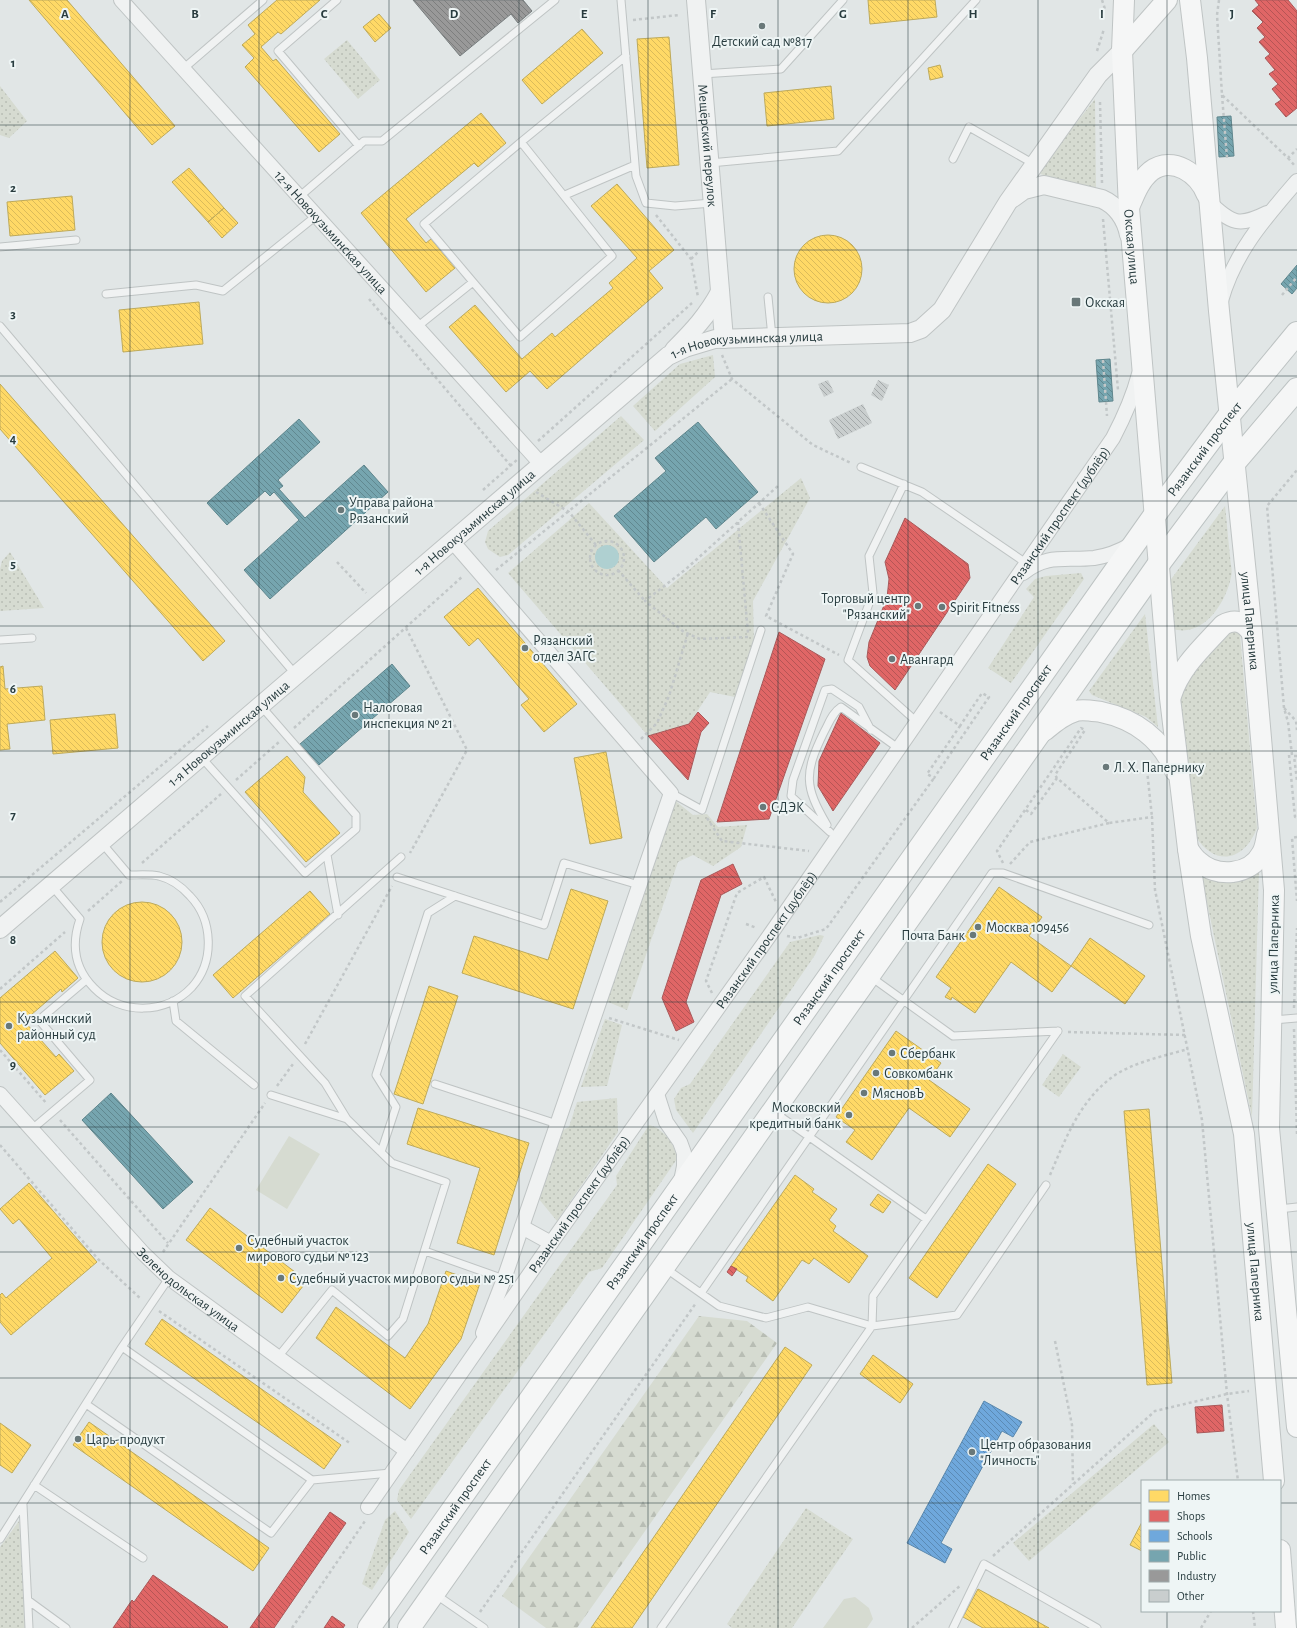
<svg xmlns="http://www.w3.org/2000/svg" width="1297" height="1628" font-family="'Alegreya Sans',sans-serif">
	<defs>
		<pattern id="grass-dots" width="8" height="8" patternUnits="userSpaceOnUse"><rect width="8" height="8" fill="#d6dbd1"/><path d="M2 2h.1M6 6h.1" fill="none" stroke="#b8bdb4" stroke-width="1.8" stroke-linecap="round"/></pattern>
		<pattern id="forest-firs" width="22" height="20" patternUnits="userSpaceOnUse"><rect width="22" height="20" fill="#d6dbd1"/><path d="M5 1l3.5 6h-7zM16 11l3.5 6h-7z" fill="#b8bdb4"/></pattern>
		<pattern id="homes-back-hatch" width="6" height="6" patternUnits="userSpaceOnUse"><rect width="6" height="6" fill="#ffd966"/><path d="M-1 5l2 2M0 0l6 6M5-1l2 2" fill="none" stroke="#dbbb5a"/></pattern>
		<pattern id="shops-back-hatch" width="6" height="6" patternUnits="userSpaceOnUse"><rect width="6" height="6" fill="#e06666"/><path d="M-1 5l2 2M0 0l6 6M5-1l2 2" fill="none" stroke="#b65555"/></pattern>
		<pattern id="schools-back-hatch" width="6" height="6" patternUnits="userSpaceOnUse"><rect width="6" height="6" fill="#6fa8dc"/><path d="M-1 5l2 2M0 0l6 6M5-1l2 2" fill="none" stroke="#5b8ab4"/></pattern>
		<pattern id="public-back-hatch" width="6" height="6" patternUnits="userSpaceOnUse"><rect width="6" height="6" fill="#76a5af"/><path d="M-1 5l2 2M0 0l6 6M5-1l2 2" fill="none" stroke="#618890"/></pattern>
		<pattern id="industry-back-hatch" width="6" height="6" patternUnits="userSpaceOnUse"><rect width="6" height="6" fill="#999"/><path d="M-1 5l2 2M0 0l6 6M5-1l2 2" fill="none" stroke="#7d7e7e"/></pattern>
		<pattern id="building-back-hatch" width="6" height="6" patternUnits="userSpaceOnUse"><rect width="6" height="6" fill="#c9cece"/><path d="M-1 5l2 2M0 0l6 6M5-1l2 2" fill="none" stroke="#a3a8a9"/></pattern>
	</defs>
	<rect width="100%" height="100%" fill="#e1e6e6"/>
	<!-- grass -->
	<path fill="url(#grass-dots)" d="M347 40 380 80 358 99 324 59Z
		M0 86 27 121 9 138 0 135Z
		M1095 99 1096 189 1040 174 1041 168Z
		M713 355 715 377 655 431 633 406 680 364Z
		M621 416 644 440 508 555 500 557 488 549 485 542 488 531Z
		M801 478 810 498 753 601 754 646 735 697 710 692 689 724 648 736 508 573 589 503 667 588Z
		M1225 506C1227 522 1228 539 1230 556 1230 562 1233 571 1231 577 1226 603 1203 638 1173 629L1169 582Z
		M10 552 44 608 0 611V569L2 561Z
		M1081 573 1084 579 1011 683 988 668 1034 597 1026 589 1035 579 1046 576Z
		M1145 614 1158 727 1146 717 1092 695 1089 691Z
		M1235 628 1240 635 1257 828C1245 860 1216 868 1196 837L1178 692 1227 630Z
		M673 799 693 815 707 814 718 827 747 825 741 847 713 866 693 855 678 862 627 1010 606 1001Z
		M1259 870 1252 1117 1201 874Z
		M820 935 824 936 815 955 693 1133 676 1110 674 1099 681 1088 690 1084 790 942Z
		M605 1019 622 1025 607 1086 581 1087Z
		M1063 1054 1081 1067 1059 1097 1042 1085Z
		M617 1098 618 1132 557 1221 538 1198 557 1133 569 1127 577 1102Z
		M649 1125C663 1128 676 1145 677 1159L602 1268 589 1272 411 1519 397 1500 399 1490 617 1185 616 1176Z
		M1154 1424 1169 1442 1029 1561 1013 1543Z
		M806 1508 853 1539 792 1628H732L727 1624Z
		M395 1511 409 1532 372 1590 362 1584 385 1520Z
		M19 1521 26 1628H0V1547Z"/>
	<!-- forest -->
	<path fill="url(#forest-firs)" d="M699 1316 747 1321 777 1343 577 1628H546L502 1596Z"/>
	<!-- pitch -->
	<path fill="#d6dbd1" d="M289 1136 320 1154 287 1209 256 1190Z
		M855 1597 869 1608 873 1619 867 1628H823L844 1599Z"/>
	<!-- water -->
	<path fill="#afd0d1" d="M595 557a12 12 0 1 1 24 0a12 12 0 1 1-24 0Z"/>
	<!-- homes -->
	<path fill="url(#homes-back-hatch)" stroke="#beaa5a" d="M29 0H67L175 126 152 145Z
		M277 0H320L281 34 278 32 261 47 273 61 276 59 340 134 319 152 245 67 254 58 242 45 255 34 248 25Z
		M868 0H935L937 17 870 24Z
		M379 14 391 28 375 42 363 27Z
		M582 29 603 53 542 104 522 80Z
		M669 37 679 165 647 168 637 39Z
		M940 65 943 77 930 80 928 68Z
		M831 86 834 119 767 126 764 93Z
		M481 113 506 143 478 167 474 163 406 219 426 243 431 239 455 268 426 292 361 213Z
		M189 168 224 208 208 222 172 182Z
		M617 184 674 250 649 271 663 288 547 389 530 371 506 392 449 327 475 305 522 359 552 333 555 337 613 288 609 283 637 258 591 206Z
		M72 196 75 230 10 236 7 202Z
		M224 208 238 223 222 238 208 222Z
		M794 269a34 34 0 1 1 68 0a34 34 0 1 1-68 0Z
		M199 302 203 344 123 352 119 310Z
		M0 384 225 641 203 661 0 429Z
		M478 588 577 704 544 732 521 705 529 699 478 638 469 646 444 617Z
		M3 666 5 689 42 686 45 720 7 724 10 749 0 750V667Z
		M115 714 118 748 53 754 50 720Z
		M606 752 622 838 590 844 574 758Z
		M287 756 305 777 303 792 340 833 306 862 245 792Z
		M999 887 1042 917 1029 936 1071 966 1052 992 1011 962 975 1013 952 997 951 1000 945 997 951 988 936 977Z
		M571 889 608 901 573 1009 462 973 474 936 548 960Z
		M310 891 330 914 233 998 213 975Z
		M102 942a40 40 0 1 1 80 0a40 40 0 1 1-80 0Z
		M1090 938 1145 976 1125 1004 1071 966Z
		M55 951 78 978 62 992 61 989 24 1021 56 1057 59 1054 74 1071 45 1095 0 1043V998Z
		M429 986 458 996 423 1104 394 1094Z
		M896 1031 941 1063 929 1080 970 1109 950 1137 909 1108 872 1160 846 1142 855 1130 836 1117Z
		M418 1108 529 1143 494 1255 457 1243 480 1168 407 1144Z
		M1149 1109 1172 1383 1147 1385 1124 1111Z
		M988 1164 1016 1184 937 1298 909 1278Z
		M795 1175 814 1189 812 1192 837 1209 829 1220 836 1226 833 1231 868 1256 849 1283 814 1258 809 1264 802 1260 773 1301 746 1281 748 1277 731 1266Z
		M29 1183 97 1262 11 1335 0 1322V1295L2 1293 6 1298 52 1258 19 1219 13 1224 0 1209Z
		M878 1194 891 1202 883 1213 870 1205Z
		M210 1208 307 1281 282 1313 186 1240Z
		M446 1271 480 1283 461 1339 410 1409 316 1338 336 1307 405 1358 428 1324Z
		M162 1319 341 1445 324 1469 145 1344Z
		M785 1347 812 1365 632 1628H591Z
		M873 1355 913 1384 900 1403 860 1374Z
		M89 1422 269 1548 253 1571 73 1445Z
		M0 1423 31 1445 12 1473 0 1465Z
		M1142 1522V1551L1130 1545Z
		M978 1589 989 1595 1049 1628H983L963 1617Z"/>
	<!-- shops -->
	<path fill="url(#shops-back-hatch)" stroke="#a9595a" d="M1255 0H1288L1297 11V108L1286 117 1275 104 1281 100 1272 89 1278 84 1269 74 1275 70 1265 58 1270 54 1259 42 1265 37 1257 28 1263 22 1252 11 1259 5Z
		M905 518 968 564 970 578 895 690 870 666 867 657 869 642 887 598 889 579 885 562Z
		M779 632 825 659 769 819 717 822Z
		M698 712 709 723 701 732 688 780 648 736 689 724Z
		M841 713 880 743 833 811 818 786 819 761Z
		M733 864 742 884 721 895 686 1002 694 1022 676 1031 662 998 701 880Z
		M731 1266 737 1269 732 1276 727 1272Z
		M1222 1405 1224 1431 1197 1433 1195 1407Z
		M330 1512 346 1523 274 1628H250Z
		M153 1575 228 1627 227 1628H113L132 1600 134 1602Z
		M332 1616 345 1625 343 1628H324Z"/>
	<!-- schools -->
	<path fill="url(#schools-back-hatch)" stroke="#5a88ad" d="M984 1401 1022 1422 1013 1437 1002 1431 941 1543 952 1549 945 1563 907 1543Z"/>
	<!-- public -->
	<path fill="url(#public-back-hatch)" stroke="#5f868d" d="M1231 116 1234 156 1219 157 1217 117Z
		M1297 265V288L1292 294 1281 284Z
		M1110 359 1113 401 1099 402 1096 360Z
		M299 419 320 442 278 480 283 486 279 489 305 518 364 465 388 492 270 599 244 570 299 520 274 492 270 496 265 491 227 525 207 503Z
		M698 422 758 492 716 529 706 517 654 562 614 516 666 471 655 458Z
		M392 664 410 686 319 765 300 744Z
		M111 1093 193 1182 163 1209 82 1120Z"/>
	<!-- industry -->
	<path fill="url(#industry-back-hatch)" stroke="#777d7e" d="M413 0H523L532 11 518 23 511 14 460 56Z"/>
	<!-- building -->
	<path fill="url(#building-back-hatch)" d="M828 380 834 392 824 397 818 384Z
		M878 380 889 385 882 401 871 395Z
		M863 404 872 423 838 439 829 420Z"/>
	<g fill="none" stroke-linecap="round" stroke-linejoin="round">
		<defs>
			<path id="service" d="M337 0 278 51 359 146
				M621 0 636 176 646 203 675 206 712 203
				M183 69 263 0
				M702 74 781 69 843 0
				M521 142 626 56
				M953 159 969 127 1034 164
				M710 163 838 151 976 0
				M565 195 635 165
				M299 197 364 141H382L555 0
				M0 247 76 240
				M106 294 196 285 223 291 316 216
				M768 297 772 337
				M0 326 296 675
				M417 327 473 282 520 337 612 256 521 142 424 224 473 282
				M861 467 922 492 1026 563
				M904 484 869 556 873 593 848 660 917 722
				M0 640 32 638
				M201 757 305 873 356 829V815L261 706
				M671 793 702 810 761 630
				M827 825C804 786 804 773 824 732 829 723 832 713 841 707L898 748
				M830 832 791 796 793 780 825 690 832 689 859 707 871 730
				M327 855 338 915
				M397 877 544 925 564 863 639 885
				M51 885 80 919C71 945 74 968 94 988 120 1015 166 1015 192 987 215 961 213 920 190 896 182 887 171 879 159 876 150 874 139 875 129 875L101 842
				M871 977 953 1036 1058 1031
				M173 1001 176 1021 254 1085
				M1273 1020 1297 1018
				M435 1084 557 1124
				M271 1095 347 1119 392 1163 446 1182 403 1319 388 1336 332 1290 278 1357
				M774 1112 926 1219
				M347 1119 325 1083 245 996 401 857
				M31 1130 90 1080 39 1020 86 980
				M381 1152 396 1107 376 1075 428 913 455 896
				M1279 1209 1297 1207
				M425 1251 504 1279
				M665 1268 719 1306 766 1318 808 1307 872 1326 957 1315 1046 1185
				M701 1293 992 873H1003L1149 925
				M122 1347 312 1480 391 1473
				M86 1404 271 1533 312 1480
				M34 1485 143 1558
				M23 1505 29 1628
				M0 1539 122 1347 169 1278
				M435 1594 484 1628
				M29 1601 66 1628
				M661 1628 872 1326 873 1296 1058 1031
				M953 1628 984 1564 1097 1628"/>
			<g id="minor">
				<path id="s1" d="M121 0 542 465"/>
				<path d="M1209 202C1232 224 1239 227 1267 213"/>
				<path d="M1221 301C1234 253 1265 218 1297 181"/>
				<path d="M452 541 671 793 504 1279 483 1333"/>
				<path d="M1023 573C1048 553 1066 561 1094 558 1108 556 1120 551 1132 544"/>
				<path id="s2" d="M0 1094 143 1253 169 1278 407 1451"/>
				<path d="M657 1094 666 1122 680 1142 684 1153V1166L681 1181"/>
				<path d="M522 1227 551 1243"/>
				<path id="s3" d="M368 1507 551 1243 772 932 1113 438C1124 417 1133 397 1139 374"/>
			</g>
			<g id="tertiary">
				<path id="s4" d="M696 0 724 339"/>
				<path d="M1013 198 1024 190 1044 185 1102 199C1116 205 1126 219 1129 235"/>
				<path d="M674 350C692 332 708 315 720 292"/>
				<path id="s5" d="M0 929 668 356 685 348 715 339 910 333 921 329 942 310 1008 202 1098 75 1122 51"/>
			</g>
			<g id="secondary">
				<path id="s6" d="M1124 0 1122 51 1129 208 1170 698 1188 849 1201 936 1244 1134 1274 1481"/>
				<path id="s7" d="M1190 0 1197 58 1219 311 1252 633 1274 890 1269 1128 1297 1427"/>
				<path d="M1122 51 1167 0"/>
				<path d="M1130 205C1135 193 1140 180 1151 171 1173 155 1199 174 1207 195"/>
				<path d="M1171 696C1180 667 1203 647 1223 625 1236 618 1244 622 1252 633"/>
				<path d="M1044 731C1054 723 1063 715 1076 711 1083 709 1093 711 1101 712 1135 719 1162 739 1175 771"/>
				<path d="M1188 849C1191 853 1194 858 1198 861 1216 878 1250 876 1262 853 1265 848 1266 841 1267 835"/>
				<path d="M1280 1550 1286 1628"/>
			</g>
			<g id="primary">
				<path id="s8" d="M369 1628 1154 516 1230 414 1297 333"/>
				<path d="M409 1628 1158 565 1235 462 1297 389"/>
			</g>
		</defs>
		<!-- service casing -->
		<use href="#service" stroke="#bfc4c4" stroke-width="9"/>
		<!-- minor casing -->
		<use href="#minor" stroke="#bfc4c4" stroke-width="16"/>
		<!-- tertiary casing -->
		<use href="#tertiary" stroke="#bfc4c4" stroke-width="20"/>
		<!-- secondary casing -->
		<use href="#secondary" stroke="#bfc4c4" stroke-width="22"/>
		<!-- primary casing -->
		<use href="#primary" stroke="#bdc3c3" stroke-width="24"/>
		<!-- path -->
		<path stroke="#c2c7c8" stroke-width="2.5" stroke-dasharray="3 3" stroke-linecap="butt" d="M1102 0 1105 9
			M1219 0 1217 15 1222 95 1288 158 1297 149
			M633 20 679 15
			M1097 51 1104 29
			M1222 95 1227 158
			M1100 102 1102 183
			M1288 158 1295 166
			M656 215 691 259 698 297
			M1103 219 1118 390
			M691 259 699 251
			M1282 295 1297 277
			M369 299 511 466
			M722 355 732 379 813 445 851 463
			M1103 360 1107 416
			M538 441 692 303
			M483 490 518 459
			M536 492 569 512 596 545
			M759 503 793 554 766 616 839 655
			M738 522 748 633
			M590 558a17 17 0 1 1 34 0a17 17 0 1 1-34 0Z
			M337 562 366 593
			M496 570 732 379
			M618 570 645 601
			M406 628 467 750 410 853
			M748 637 700 639 684 632 645 601 686 569 779 485
			M1284 708 1267 506 1297 470
			M940 712 960 726 927 774 934 778 989 697 982 693 960 726
			M294 728 463 576
			M641 739 657 723 669 696 688 633
			M1289 755 1295 817H1297
			M1292 755 1288 722 1284 708 1296 721 1297 730
			M1297 756H1294L1297 781
			M1147 770 1152 817
			M236 780 279 742
			M1026 810 1031 814 1057 778 1109 823 1152 817 1155 890 1202 1120 1227 1394 1238 1481
			M707 818 722 841 809 851
			M1297 837 1292 838 1297 901
			M142 863 221 794
			M1003 863 997 851 1081 728 1085 730 1055 775 1057 778
			M1010 864 1030 842 1109 823
			M0 902 208 726
			M88 911 122 881
			M746 924 757 928
			M787 936 797 938 826 929 934 778
			M0 989 65 932
			M712 993 706 981 737 893 764 877 776 902
			M1294 1008 1297 928
			M609 1018 679 1040
			M1294 1029 1297 1134
			M1068 1032 1185 1035
			M305 1044 392 886
			M0 1050 47 1104
			M277 1086 293 1064
			M60 1120 168 1243
			M0 1145 98 1259 141 1299
			M1050 1175C1065 1140 1079 1102 1111 1078 1130 1063 1164 1056 1188 1049
			M163 1252 265 1103
			M159 1311 351 1444
			M1055 1341 1072 1425 1073 1484
			M993 1556 1155 1411 1227 1394 1249 1391
			M1253 1611 1255 1628
			M480 1612 696 1303
			M292 1628 365 1521
			M912 1628 961 1585
			M1201 1628 1211 1611"/>
		<!-- service -->
		<use href="#service" stroke="#f0f2f2" stroke-width="7"/>
		<!-- minor -->
		<use href="#minor" stroke="#f0f2f2" stroke-width="14"/>
		<!-- tertiary -->
		<use href="#tertiary" stroke="#f0f2f2" stroke-width="18"/>
		<!-- secondary -->
		<use href="#secondary" stroke="#f5f6f6" stroke-width="20"/>
		<!-- primary -->
		<use href="#primary" stroke="#f5f6f6" stroke-width="22"/>
	</g>
	<!-- grid -->
	<path fill="none" stroke="#283c3f" stroke-width="1" stroke-opacity="0.55" d="M130 0V1628M259 0V1628M389 0V1628M519 0V1628M648 0V1628M778 0V1628M908 0V1628M1038 0V1628M1167 0V1481M0 125H1297M0 250H1297M0 376H1297M0 501H1297M0 626H1297M0 751H1297M0 877H1297M0 1002H1297M0 1127H1297M0 1252H1297M0 1378H1297M0 1503H1142M1280 1503H1297M1167 1611V1628"/>
	<!-- markers -->
	<g fill="#697879" stroke="#eef5f5" stroke-width="1.5">
		<circle cx="762" cy="26" r="4"/>
		<rect x="1071" y="297" width="10" height="10" rx="2"/>
		<circle cx="341" cy="510" r="4"/>
		<circle cx="918" cy="606" r="4"/>
		<circle cx="942" cy="607" r="4"/>
		<circle cx="525" cy="648" r="4"/>
		<circle cx="892" cy="659" r="4"/>
		<circle cx="355" cy="715" r="4"/>
		<circle cx="1106" cy="767" r="4"/>
		<circle cx="763" cy="807" r="4"/>
		<circle cx="978" cy="927" r="4"/>
		<circle cx="973" cy="935" r="4"/>
		<circle cx="9" cy="1026" r="4"/>
		<circle cx="892" cy="1053" r="4"/>
		<circle cx="876" cy="1073" r="4"/>
		<circle cx="864" cy="1093" r="4"/>
		<circle cx="849" cy="1115" r="4"/>
		<circle cx="239" cy="1248" r="4"/>
		<circle cx="281" cy="1278" r="4"/>
		<circle cx="78" cy="1439" r="4"/>
		<circle cx="972" cy="1452" r="4"/>
	</g>
	<g text-anchor="middle" stroke-width="4" stroke-linejoin="round" paint-order="stroke">
		<!-- poi labels -->
		<g font-size="14" fill="#283c3f" stroke="#eef5f5" text-anchor="start">
			<text x="762" y="46" text-anchor="middle">Детский сад №817</text>
			<text x="1085" y="307">Окская</text>
			<text x="349" y="507">Управа района<tspan x="349" dy="16">Рязанский</tspan></text>
			<text x="910" y="603" text-anchor="end">Торговый центр<tspan x="910" dy="16">"Рязанский"</tspan></text>
			<text x="950" y="612">Spirit Fitness</text>
			<text x="533" y="645">Рязанский<tspan x="533" dy="16">отдел ЗАГС</tspan></text>
			<text x="900" y="664">Авангард</text>
			<text x="363" y="712">Налоговая<tspan x="363" dy="16">инспекция № 21</tspan></text>
			<text x="1114" y="772">Л. Х. Папернику</text>
			<text x="771" y="812">СДЭК</text>
			<text x="986" y="932">Москва 109456</text>
			<text x="965" y="940" text-anchor="end">Почта Банк</text>
			<text x="17" y="1023">Кузьминский<tspan x="17" dy="16">районный суд</tspan></text>
			<text x="900" y="1058">Сбербанк</text>
			<text x="884" y="1078">Совкомбанк</text>
			<text x="872" y="1098">МясновЪ</text>
			<text x="841" y="1112" text-anchor="end">Московский<tspan x="841" dy="16">кредитный банк</tspan></text>
			<text x="247" y="1245">Судебный участок<tspan x="247" dy="16">мирового судьи № 123</tspan></text>
			<text x="289" y="1283">Судебный участок мирового судьи № 251</text>
			<text x="86" y="1444">Царь-продукт</text>
			<text x="980" y="1449">Центр образования<tspan x="980" dy="16">"Личность"</tspan></text>
		</g>
		<!-- street labels -->
		<g font-size="14" fill="#283c3f" stroke="#eef5f5">
			<text dy="5" stroke="none"><textPath href="#s4" startOffset="146">Мещёрский переулок</textPath></text>
			<text dy="5" stroke="none"><textPath href="#s1" startOffset="313">12-я Новокузьминская улица</textPath></text>
			<text dy="5" stroke="none"><textPath href="#s6" startOffset="247">Окская улица</textPath></text>
			<text dy="5" stroke="none"><textPath href="#s5" startOffset="961">1-я Новокузьминская улица</textPath></text>
			<text dy="5" stroke="none"><textPath href="#s8" startOffset="1445">Рязанский проспект</textPath></text>
			<text dy="5" stroke="none"><textPath href="#s3" startOffset="1209">Рязанский проспект (дублёр)</textPath></text>
			<text dy="5" stroke="none"><textPath href="#s5" startOffset="625">1-я Новокузьминская улица</textPath></text>
			<text dy="5" stroke="none"><textPath href="#s7" startOffset="624">улица Паперника</textPath></text>
			<text dy="5" stroke="none"><textPath href="#s8" startOffset="1121">Рязанский проспект</textPath></text>
			<text dy="5" stroke="none"><textPath href="#s5" startOffset="301">1-я Новокузьминская улица</textPath></text>
			<text dy="5" stroke="none"><textPath href="#s3" startOffset="693">Рязанский проспект (дублёр)</textPath></text>
			<text transform="translate(1273 944) rotate(-89)" y="5">улица Паперника</text>
			<text dy="5" stroke="none"><textPath href="#s8" startOffset="797">Рязанский проспект</textPath></text>
			<text dy="5" stroke="none"><textPath href="#s3" startOffset="369">Рязанский проспект (дублёр)</textPath></text>
			<text dy="5" stroke="none"><textPath href="#s8" startOffset="473">Рязанский проспект</textPath></text>
			<text dy="5" stroke="none"><textPath href="#s6" startOffset="1281">улица Паперника</textPath></text>
			<text dy="5" stroke="none"><textPath href="#s2" startOffset="272">Зеленодольская улица</textPath></text>
			<text dy="5" stroke="none"><textPath href="#s8" startOffset="149">Рязанский проспект</textPath></text>
		</g>
	</g>
	<g font-size="13" text-anchor="middle" font-weight="bold" fill="#283c3f" stroke="#eef5f5" stroke-width="4" stroke-linejoin="round" paint-order="stroke">
		<text x="65" y="18">A</text>
		<text x="195" y="18">B</text>
		<text x="324" y="18">C</text>
		<text x="454" y="18">D</text>
		<text x="584" y="18">E</text>
		<text x="713" y="18">F</text>
		<text x="843" y="18">G</text>
		<text x="973" y="18">H</text>
		<text x="1102" y="18">I</text>
		<text x="1232" y="18">J</text>
		<text x="13" y="67">1</text>
		<text x="13" y="192">2</text>
		<text x="13" y="318">3</text>
		<text x="13" y="443">4</text>
		<text x="13" y="568">5</text>
		<text x="13" y="693">6</text>
		<text x="13" y="819">7</text>
		<text x="13" y="944">8</text>
		<text x="13" y="1069">9</text>
	</g>
	<!-- legend -->
	<rect x="1141" y="1480" width="140" height="132" fill="#eef5f5" stroke="#9fabac"/>
	<rect x="1149" y="1490" width="20" height="12" fill="#ffd966" stroke="#9fabac"/>
	<text x="1177" y="1500" font-size="12" fill="#283c3f">Homes</text>
	<rect x="1149" y="1510" width="20" height="12" fill="#e06666" stroke="#9fabac"/>
	<text x="1177" y="1520" font-size="12" fill="#283c3f">Shops</text>
	<rect x="1149" y="1530" width="20" height="12" fill="#6fa8dc" stroke="#9fabac"/>
	<text x="1177" y="1540" font-size="12" fill="#283c3f">Schools</text>
	<rect x="1149" y="1550" width="20" height="12" fill="#76a5af" stroke="#9fabac"/>
	<text x="1177" y="1560" font-size="12" fill="#283c3f">Public</text>
	<rect x="1149" y="1570" width="20" height="12" fill="#999999" stroke="#9fabac"/>
	<text x="1177" y="1580" font-size="12" fill="#283c3f">Industry</text>
	<rect x="1149" y="1590" width="20" height="12" fill="#c9cece" stroke="#9fabac"/>
	<text x="1177" y="1600" font-size="12" fill="#283c3f">Other</text>
</svg>
